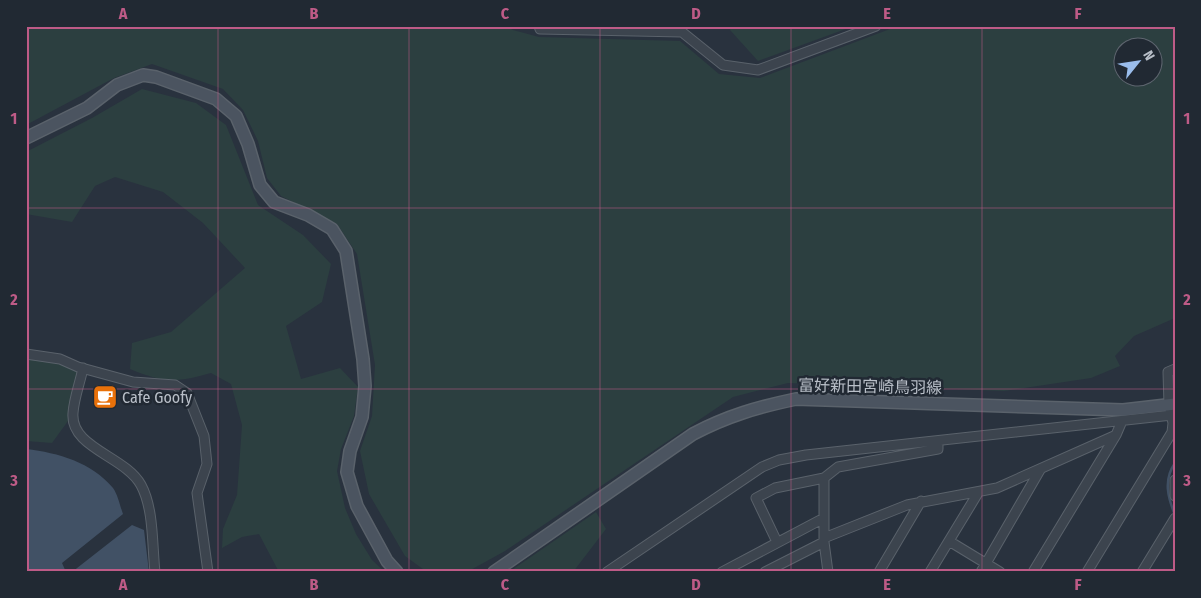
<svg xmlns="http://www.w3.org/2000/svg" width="1201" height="598" font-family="'Fira Sans Condensed','Noto Sans JP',sans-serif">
	<rect width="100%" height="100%" fill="#29323e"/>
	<!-- green -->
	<path fill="#2c3f40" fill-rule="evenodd" d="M26 26H505L513 30 539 37 680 41 719 74 760 78 898 26H1175V318L1134 336 1115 356 1120 366 1091 378 1004 391 788 383 733 397 505 551 467 572H427L405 556 369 494 360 451 372 416 375 365 357 254 337 224 281 196 267 178 258 141 243 110 223 89 152 64 114 78 26 125ZM1124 48H1154V78H1124Z
		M731 26H854L758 61 730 30Z
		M142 89 196 103 226 125 258 205 303 235 331 264 322 302 286 326 301 379 340 368 358 387 354 416 341 449 337 471 345 508 356 534 372 560 385 572H279L259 534 242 537 222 548 223 529 237 495 242 425 231 384 211 373C176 383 164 383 130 369L132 343 171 332 245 268 203 223 163 192 115 177 95 186 72 222 26 214V152L92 118Z
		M26 354 78 367 68 421 52 443 26 441Z
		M596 512 606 529 573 572H509Z"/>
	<!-- water -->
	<path fill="#415165" d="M26 449C59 453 91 462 113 488 118 495 120 506 123 514L62 563 66 572H26Z
		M132 525 144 530 149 572H72Z"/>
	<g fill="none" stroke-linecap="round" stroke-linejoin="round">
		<!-- stream -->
		<path stroke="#415165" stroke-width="2.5" d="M1175 463C1163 480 1168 498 1175 515"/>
		<defs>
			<path id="minor" d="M539 26 540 29 682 32 723 65 758 70 876 26
				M26 354 60 359 78 367 133 382 175 385 187 393 204 436 207 464 197 493 208 572
				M83 368C80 383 74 398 73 413 70 448 125 456 141 485 154 509 152 545 155 572
				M1175 480V496
				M824 538 907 505 997 488 1116 435 1122 421
				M949 541 1000 572
				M777 542 756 498 775 488 824 478
				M607 572 762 467 779 460 806 455 1172 415
				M722 572 824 518
				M765 572 824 542
				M828 572 824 542V478L838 467 938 449V442
				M879 572 921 501
				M930 572 978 493
				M981 572 1040 470
				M1033 572 1116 435
				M1087 572 1172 432 1173 423 1169 405 1168 372 1175 369
				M1142 572 1175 518"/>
			<path id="secondary" d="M26 138 87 108 117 85 143 75 156 77 216 99 236 116 248 144 260 185 274 202 308 215 332 229 346 251 363 359 365 386 362 417 350 451 347 472 357 506 387 561 397 572
				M494 572 693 434C727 416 758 407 796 399L1123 410 1175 404"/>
		</defs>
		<!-- minor casing -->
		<use href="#minor" stroke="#5a626b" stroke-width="11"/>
		<!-- secondary casing -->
		<use href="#secondary" stroke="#5a626b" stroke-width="14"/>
		<!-- minor -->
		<use href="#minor" stroke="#3c444e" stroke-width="9"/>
		<!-- secondary -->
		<use href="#secondary" stroke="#4b5460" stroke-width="11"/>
	</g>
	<!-- grid -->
	<path fill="none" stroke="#be5b87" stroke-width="1" stroke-opacity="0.55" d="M218 26V572M409 26V572M600 26V572M791 26V572M982 26V572M26 208H1175M26 389H1175"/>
	<!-- icons -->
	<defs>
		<symbol id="cafe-square" viewBox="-11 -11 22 22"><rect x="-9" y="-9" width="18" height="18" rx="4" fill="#e8710a" stroke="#212933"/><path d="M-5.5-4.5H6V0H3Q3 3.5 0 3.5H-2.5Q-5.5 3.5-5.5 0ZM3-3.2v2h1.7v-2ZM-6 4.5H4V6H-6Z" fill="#fff"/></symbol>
	</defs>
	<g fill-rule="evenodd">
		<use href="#cafe-square" x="91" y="383" width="28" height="28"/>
	</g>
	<g text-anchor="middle" stroke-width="5" stroke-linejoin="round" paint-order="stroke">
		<!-- street labels -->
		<g font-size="16" fill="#b9bfc8" stroke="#212933">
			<text transform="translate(870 386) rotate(1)" y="6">富好新田宮崎鳥羽線</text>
		</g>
		<!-- poi labels -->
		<g font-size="16" fill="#b9bfc8" stroke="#212933" text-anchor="start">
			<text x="122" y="403">Cafe Goofy</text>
		</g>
	</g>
	<!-- border -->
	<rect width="1201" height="598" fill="none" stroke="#212933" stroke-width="55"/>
	<!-- north arrow -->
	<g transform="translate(1138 62) rotate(60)"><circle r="24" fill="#212933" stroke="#5e656f"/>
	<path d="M0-4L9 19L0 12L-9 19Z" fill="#9abdec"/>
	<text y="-8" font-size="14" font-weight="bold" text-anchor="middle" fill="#b9bfc8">N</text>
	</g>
	<rect x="28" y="28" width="1146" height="542" fill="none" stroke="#be5b87" stroke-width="2"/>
	<g font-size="16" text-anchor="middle" font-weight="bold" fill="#be5b87">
		<text x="123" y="19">A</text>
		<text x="314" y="19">B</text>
		<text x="505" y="19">C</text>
		<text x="696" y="19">D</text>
		<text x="887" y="19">E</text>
		<text x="1078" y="19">F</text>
		<text x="14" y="124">1</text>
		<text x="1187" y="124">1</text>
		<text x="14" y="305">2</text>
		<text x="1187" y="305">2</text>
		<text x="14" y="486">3</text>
		<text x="1187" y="486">3</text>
		<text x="123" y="590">A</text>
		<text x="314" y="590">B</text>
		<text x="505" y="590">C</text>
		<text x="696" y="590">D</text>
		<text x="887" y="590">E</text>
		<text x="1078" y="590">F</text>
	</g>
</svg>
